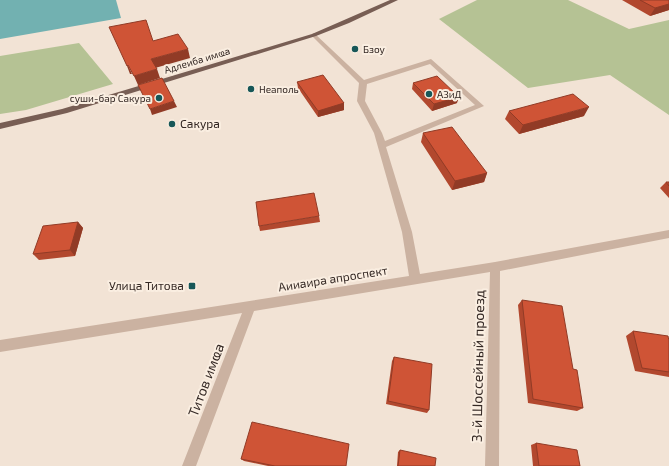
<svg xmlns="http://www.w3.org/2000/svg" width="669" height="466" font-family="'Exo 2',sans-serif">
	<rect width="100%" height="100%" fill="#f2e3d5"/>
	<!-- green -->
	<path fill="#b5c294" d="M477 0H568L629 29 669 20V115L610 75 528 88 439 19Z
		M79 43 113 84 26 110 0 114V56Z"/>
	<!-- water -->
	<path fill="#72b1b1" d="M0 0H116L121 18 0 39Z"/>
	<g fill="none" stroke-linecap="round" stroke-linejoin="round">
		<!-- minor -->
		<path fill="#cbb2a1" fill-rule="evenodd" d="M314 33 364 80 431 59 484 106 386 147 412 232 420 274 495 262 669 230V238L500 271 499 466H485L490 272 254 311 196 466H182L242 313 0 352V340L409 276 402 232 374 133 357 101 359 83 312 36V34ZM430 64 475 105 385 141 382 133 365 101 367 84Z"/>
		<!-- major -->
		<path fill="#785e54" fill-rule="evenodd" d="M390 0H398L349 23 316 36 67 113 0 129V123L62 109 312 34Z"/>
	</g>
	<!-- wall -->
	<path fill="#b2482e" d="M622 0H669V10L650 16Z
		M297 82 344 103V110L318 117 298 88Z
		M413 83 457 103 432 111 412 89Z
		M509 111 584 116 519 134 505 119Z
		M423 133 487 173 484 182 452 190 421 142Z
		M666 182H669V198L660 188Z
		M319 216 320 222 260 231 259 226Z
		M78 222 83 228 75 256 39 260 33 254Z
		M522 300 573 369 583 408 577 411 528 403 518 305Z
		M633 331 669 341V377L635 371 626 336Z
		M394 357 429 410 427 413 386 404 392 361Z
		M536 443 580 466H533L531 445Z
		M400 450 435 466H397L398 452Z
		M241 459 346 466H268L244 461Z"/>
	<!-- shaded-wall -->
	<path fill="#913b26" d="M669 4V10L650 16 655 8Z
		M188 49 190 58 155 68 151 59Z
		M128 65 132 74H130L127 66Z
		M157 69 160 78 138 85 134 76Z
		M459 97 457 103 432 111 434 104Z
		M174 101 177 107 152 115 150 109Z
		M344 103V110L318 117V111Z
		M589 107 584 116 519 134 523 125Z
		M487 173 484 182 452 190 455 181Z
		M78 222 83 228 75 256 70 250Z"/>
	<!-- building -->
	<path fill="#cf5436" stroke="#913b26" d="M640 0H669V4L655 8Z
		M146 20 153 41 178 34 188 49 151 59 157 69 134 76 128 65 127 66 109 27Z
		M323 75 344 103 318 111 297 82Z
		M437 76 459 97 434 104 413 83Z
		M162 78 174 101 150 109 138 85Z
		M573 94 589 107 523 125 509 111Z
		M452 127 487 173 455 181 423 133Z
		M666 182H669V186Z
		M314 193 319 216 259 226 256 202Z
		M78 222 70 250 33 254 43 226Z
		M522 300 562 306 573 369 577 370 583 408 533 399Z
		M633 331 668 336 669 341V372L642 368Z
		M394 357 432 364 429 410 388 401Z
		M252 422 349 444 346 466H275L241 459Z
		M536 443 577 450 580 466H539Z
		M400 450 436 458 435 466H398Z"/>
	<!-- markers -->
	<g fill="#175758" stroke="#faeee1" stroke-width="1.5">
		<circle cx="355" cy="49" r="4"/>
		<circle cx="251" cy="89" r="4"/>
		<circle cx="429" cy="94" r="4"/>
		<circle cx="159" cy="98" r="4"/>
		<circle cx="172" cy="124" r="4"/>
		<rect x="188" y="282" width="8" height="8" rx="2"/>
	</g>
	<g text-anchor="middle" stroke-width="4" stroke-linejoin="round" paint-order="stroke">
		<!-- far-poi labels -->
		<g font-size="10" fill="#342824" stroke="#faeee1" text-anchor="start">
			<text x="363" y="53">Бзоу</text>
			<text x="259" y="93">Неаполь</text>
			<text x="437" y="98">АЗиД</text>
			<text x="151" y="102" text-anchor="end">суши-бар Сакура</text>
		</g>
		<!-- far-street labels -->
		<g font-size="10" fill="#342824" stroke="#faeee1">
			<text transform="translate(197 60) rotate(-17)" y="4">Адлеиба имҩа</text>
		</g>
		<!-- poi labels -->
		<g font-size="12" fill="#342824" stroke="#faeee1" text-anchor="start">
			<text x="180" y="128">Сакура</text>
			<text x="184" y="290" text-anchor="end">Улица Титова</text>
		</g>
		<!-- street labels -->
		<g font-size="12" fill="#342824" stroke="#faeee1">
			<text transform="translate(333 279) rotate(-9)" y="4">Аииаира апроспект</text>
		</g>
		<!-- near-street labels -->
		<g font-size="14" fill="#342824" stroke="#faeee1">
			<text transform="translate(478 366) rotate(-89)" y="5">3-й Шоссейный проезд</text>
			<text transform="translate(206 380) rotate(-69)" y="5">Титов имҩа</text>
		</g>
	</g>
</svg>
